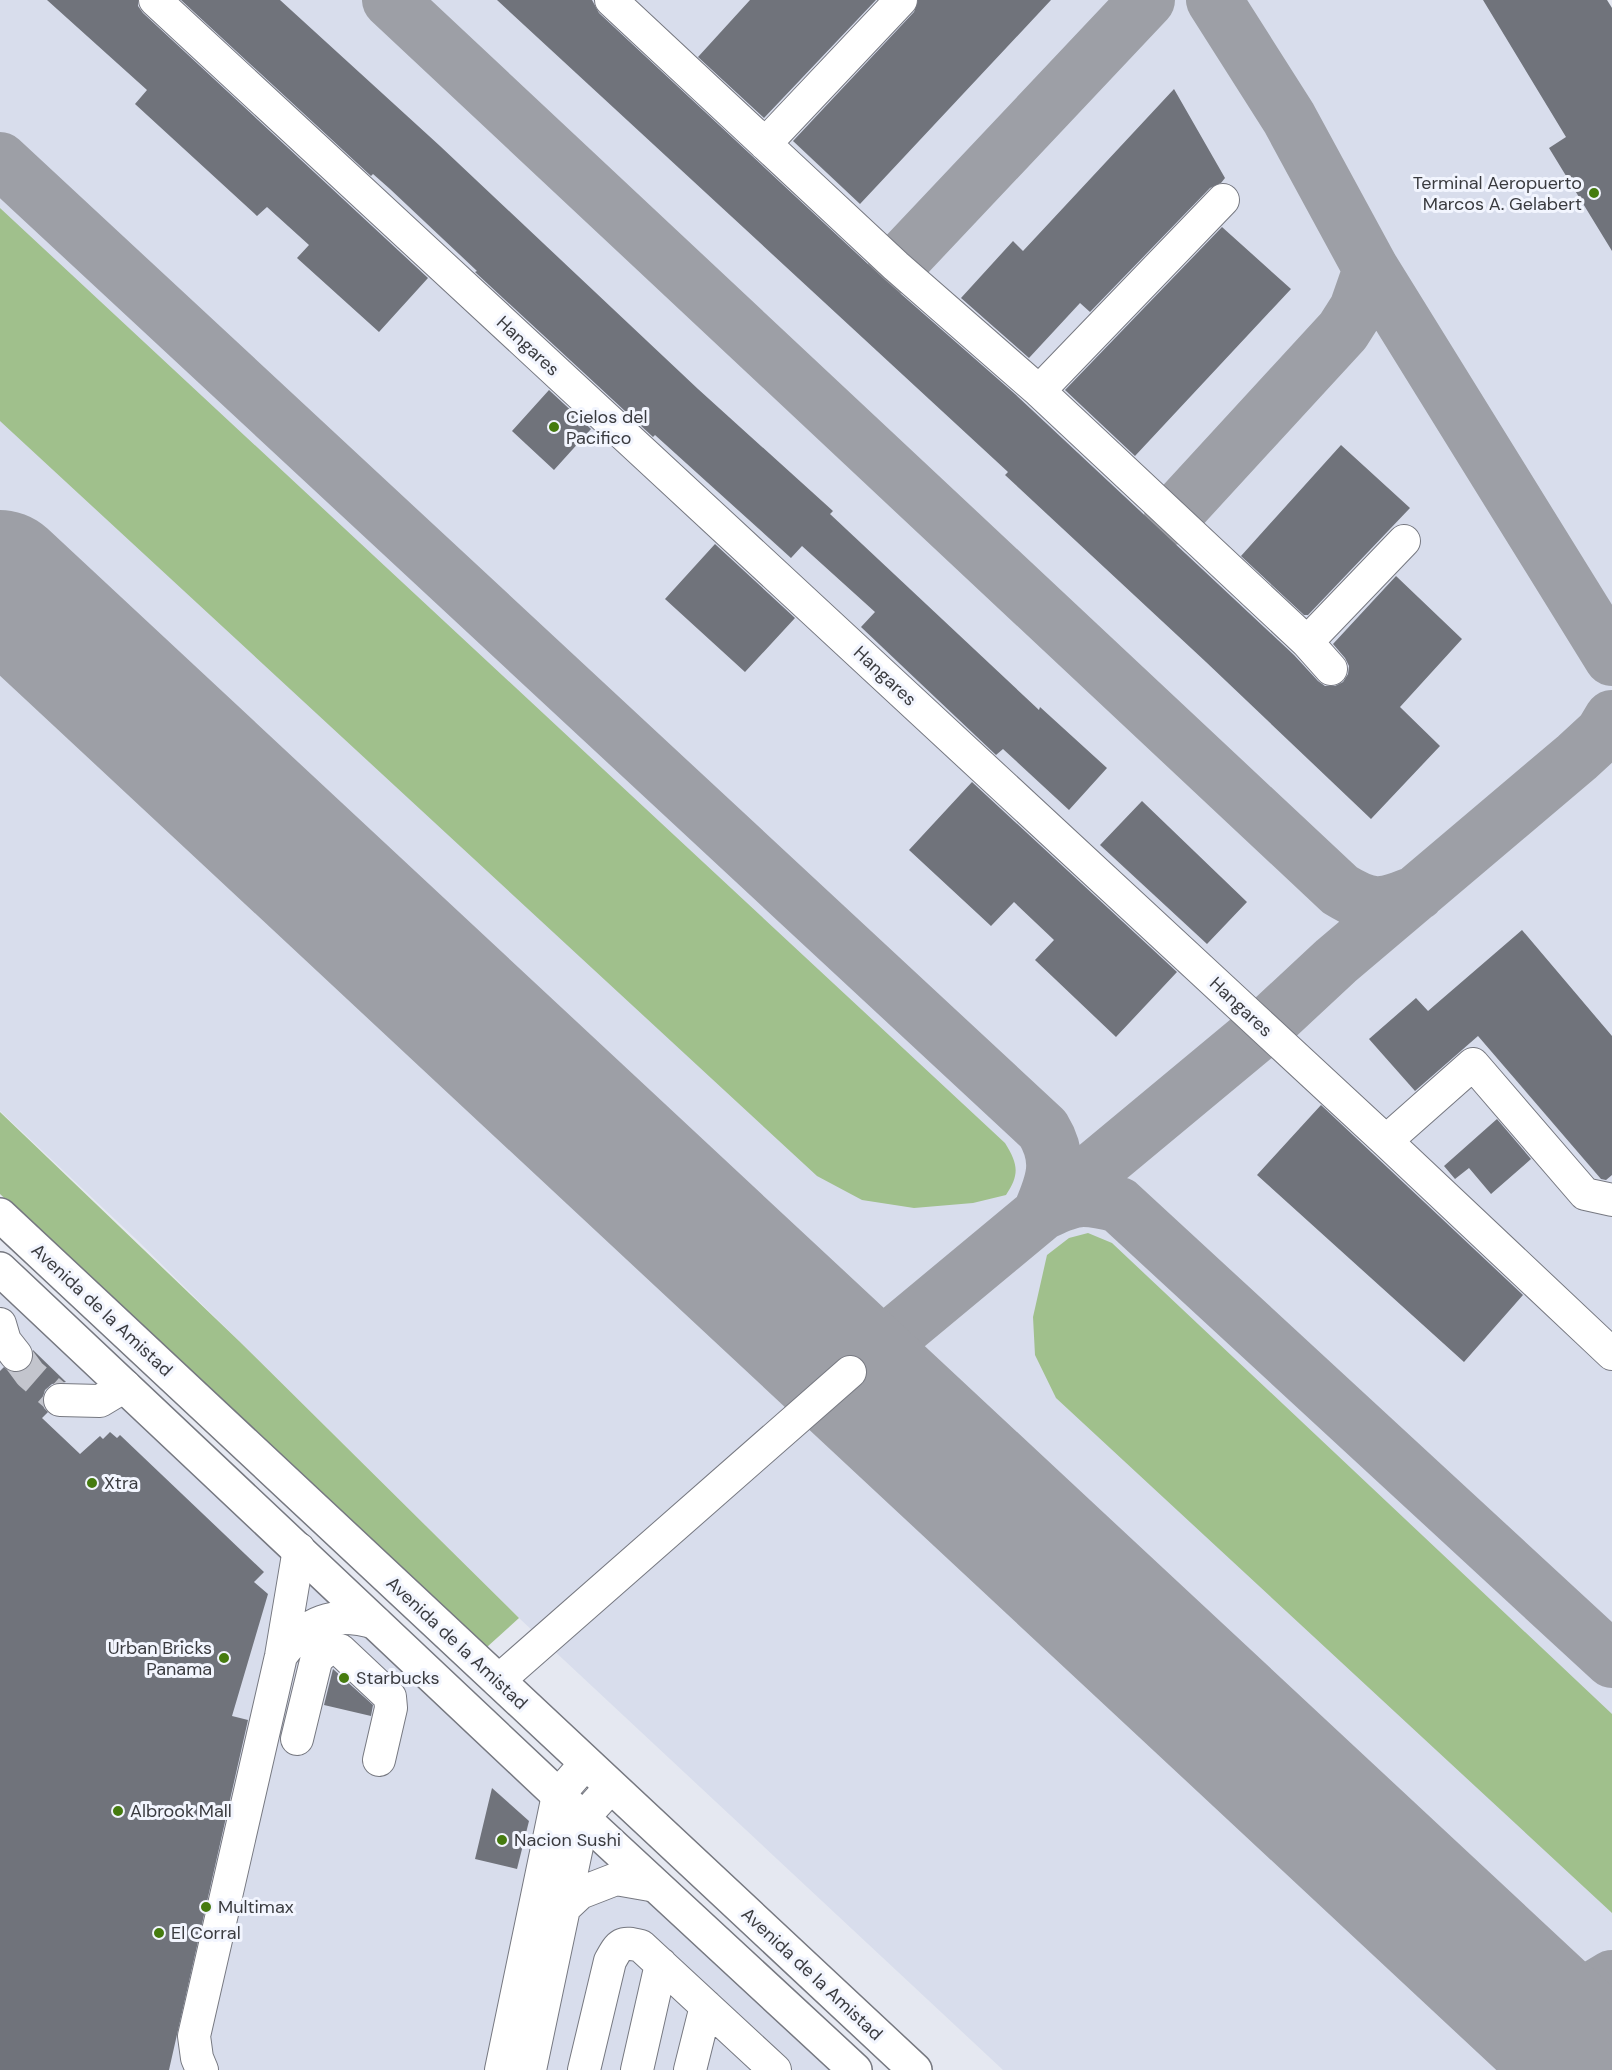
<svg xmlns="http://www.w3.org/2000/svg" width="1612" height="2070" font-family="'DM Sans',sans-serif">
	<rect width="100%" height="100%" fill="#e5e8f1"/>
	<!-- built -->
	<path fill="#d8ddec" d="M0 0H1607L1612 8V2070H1003L519 1618 137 1240 0 1111Z
		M0 1293 270 1547 299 1549 855 2070H0Z"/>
	<!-- green -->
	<path fill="#a0c08c" d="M0 208 1005 1143C1018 1164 1020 1174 1006 1195L973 1203 914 1208 862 1200 817 1176 0 421Z
		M0 1112 239 1341 519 1618 487 1647 0 1194Z
		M1088 1233 1112 1243 1612 1714V1913L1056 1398 1035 1355 1033 1317 1047 1255 1069 1238Z"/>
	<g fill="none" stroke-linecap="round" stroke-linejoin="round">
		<!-- taxiway -->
		<path stroke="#9d9fa6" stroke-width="56" d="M390 0 1340 890C1373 910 1382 907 1417 893
			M1214 0 1289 118 1371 269 1612 658
			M0 160 1043 1129C1062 1160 1054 1182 1040 1214
			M896 266 1147 0
			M1172 517 1343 331 1357 309 1371 269
			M1041 1213C1075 1196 1083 1196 1119 1205L1612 1660
			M850 1372 1264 1028 1336 961 1577 757 1603 733 1612 718
			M1544 2019 1612 1978"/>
		<!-- runway -->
		<path stroke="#9d9fa6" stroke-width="140" d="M0 580 1599 2070"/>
	</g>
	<!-- building -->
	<path fill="#70737b" d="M47 0H138V6L143 13 428 278 379 332 297 258 309 245 267 207 257 216 135 104 147 90Z
		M181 0H280L440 146 698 389 833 511 830 514 1039 710 1040 707 1107 768 1069 810 1003 749 996 755 861 627 875 612 802 546 791 558 655 435 653 437 475 272 477 271 390 189 373 174 371 176Z
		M497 0H592L599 13 884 279 1015 394 1294 655 1318 681 1325 686H1335L1343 682 1348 674 1349 666 1345 658 1333 644 1396 576 1462 639 1400 707 1440 746 1371 819 1206 662 1005 475 1008 472Z
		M750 0H876L764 118 698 57Z
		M918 0H1051L860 204 793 141 914 12Z
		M1483 0H1607L1612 8V251L1549 148 1566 137Z
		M1174 89 1225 178 1221 183 1210 188 1090 312 1080 303 1029 358 961 298 1013 241 1023 251Z
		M1222 227 1291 289 1135 456 1065 390Z
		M549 390 591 429 554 470 512 431Z
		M1341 445 1410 508 1308 615H1304L1241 556Z
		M715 544 795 618 745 672 665 599Z
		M972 782 1177 972 1116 1037 1035 960 1054 940 1014 902 991 926 909 850Z
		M1142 801 1247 902 1207 944 1100 845Z
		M1522 930 1612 1036V1175L1606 1180 1601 1179 1478 1036 1415 1091 1369 1039 1416 998 1428 1011Z
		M1321 1105 1523 1295 1464 1362 1257 1175Z
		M1497 1119 1531 1159 1491 1194 1469 1168 1455 1179 1444 1166Z
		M33 1350 66 1382 52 1384 45 1390 42 1400 44 1408 48 1412 42 1418 80 1454 100 1436 103 1439 110 1432 117 1438 120 1435 264 1572 254 1582 268 1594 232 1716 248 1720 169 2070H0V1371L4 1367 10 1372 18 1373 27 1369 33 1361Z
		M333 1669 373 1705 371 1716 324 1705Z
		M492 1788 529 1821 517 1869 475 1859Z"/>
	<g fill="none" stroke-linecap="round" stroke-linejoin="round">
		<!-- minor-tunnel -->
		<path stroke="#c3c5cd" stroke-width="32" stroke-dasharray="32 16" stroke-linecap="butt" d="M16 1355 30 1374 60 1400"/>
		<defs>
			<path id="minor" d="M155 0 1386 1141 1612 1354
				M611 0 896 266 1039 391 1307 642 1331 669
				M765 144 901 0
				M1039 391 1223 200
				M1307 642 1404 541
				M1386 1141 1473 1064 1585 1194 1612 1200
				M0 1324 5 1341 16 1355
				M60 1400 100 1401 125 1386
				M281 1656C307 1620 333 1611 376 1623
				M498 1681 850 1372
				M297 1739 316 1661C322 1652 330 1648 340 1650L390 1697 391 1708 379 1760
				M563 1909 580 1893 616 1879 656 1886
				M202 2070 197 2058 194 2036 281 1656 299 1549
				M501 2070 558 1795 586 1763
				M530 2070 583 1818 611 1787
				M584 2070 610 1961C620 1943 621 1941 641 1946L775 2070
				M637 2070 661 1964
				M690 2070 706 2006"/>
			<path id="major" d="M0 1215 915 2070
				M0 1269 558 1795 855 2070"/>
		</defs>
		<!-- minor casing -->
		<use href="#minor" stroke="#767880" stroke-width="34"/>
		<!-- major casing -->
		<use href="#major" stroke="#767880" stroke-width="36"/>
		<!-- minor -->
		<use href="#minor" stroke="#fff" stroke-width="32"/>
		<!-- major -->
		<use href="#major" stroke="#fff" stroke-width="33"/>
	</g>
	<!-- markers -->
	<g fill="#457b0f" stroke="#f2f5fe" stroke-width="2">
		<circle cx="1594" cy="193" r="6"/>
		<circle cx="554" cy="427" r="6"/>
		<circle cx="92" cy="1483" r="6"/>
		<circle cx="224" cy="1658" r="6"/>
		<circle cx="344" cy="1678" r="6"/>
		<circle cx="118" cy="1811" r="6"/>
		<circle cx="502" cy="1840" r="6"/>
		<circle cx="206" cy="1907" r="6"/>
		<circle cx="159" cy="1933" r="6"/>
	</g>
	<g text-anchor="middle" stroke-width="6" stroke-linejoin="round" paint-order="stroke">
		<!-- poi labels -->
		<g font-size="18" fill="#3a3b3f" stroke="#f2f5fe" text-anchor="start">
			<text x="1582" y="189" text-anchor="end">Terminal Aeropuerto<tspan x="1582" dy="21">Marcos A. Gelabert</tspan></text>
			<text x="566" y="423">Cielos del<tspan x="566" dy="21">Pacifico</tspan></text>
			<text x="104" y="1489">Xtra</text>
			<text x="212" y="1654" text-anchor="end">Urban Bricks<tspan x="212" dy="21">Panama</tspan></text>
			<text x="356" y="1684">Starbucks</text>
			<text x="130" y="1817">Albrook Mall</text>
			<text x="514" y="1846">Nacion Sushi</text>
			<text x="218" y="1913">Multimax</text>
			<text x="171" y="1939">El Corral</text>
		</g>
		<!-- street labels -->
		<g font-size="18" fill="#3a3b3f" stroke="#f2f5fe">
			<text transform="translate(528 346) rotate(43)" y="6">Hangares</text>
			<text transform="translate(885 676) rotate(43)" y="6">Hangares</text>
			<text transform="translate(1241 1007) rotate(43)" y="6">Hangares</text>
			<text transform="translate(102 1310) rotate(43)" y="6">Avenida de la Amistad</text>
			<text transform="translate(457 1643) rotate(43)" y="6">Avenida de la Amistad</text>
			<text transform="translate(812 1974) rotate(43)" y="6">Avenida de la Amistad</text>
		</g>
	</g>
</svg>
